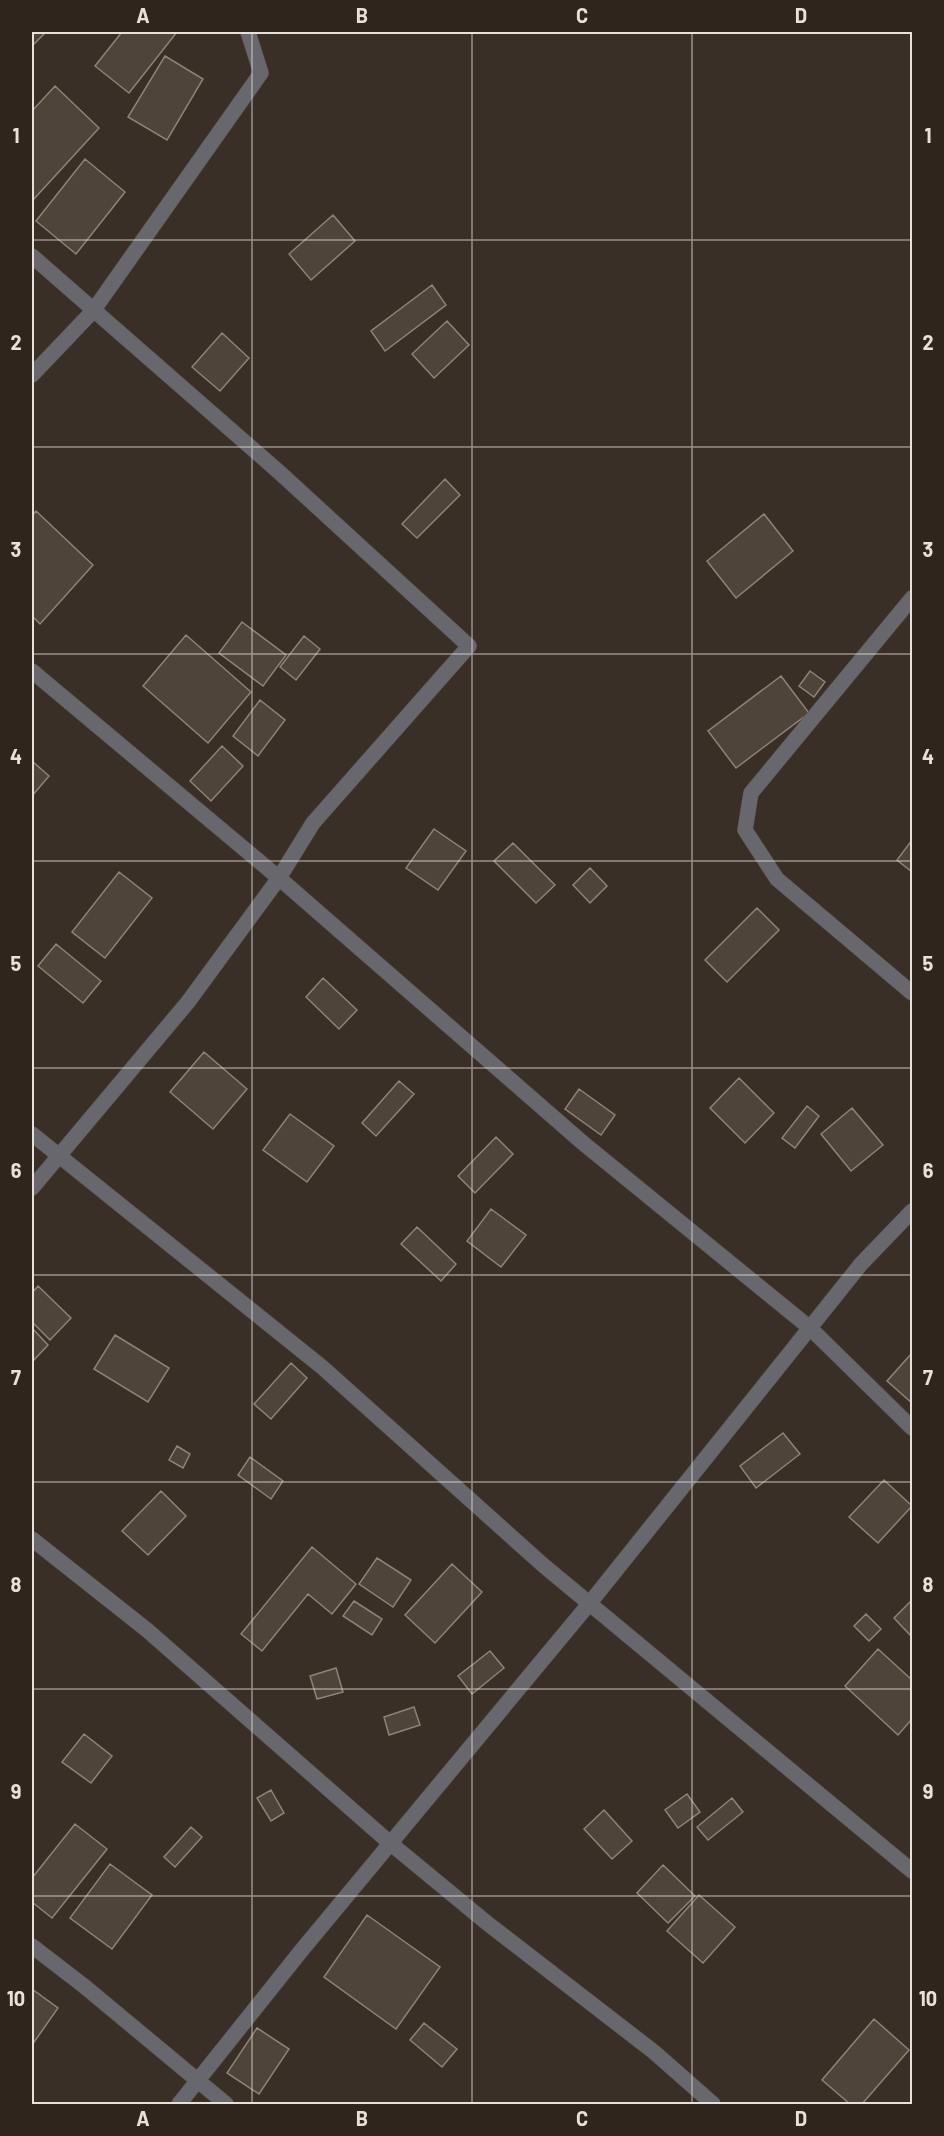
<svg xmlns="http://www.w3.org/2000/svg" width="944" height="2136" font-family="Barlow,sans-serif">
	<rect width="100%" height="100%" fill="#392f26"/>
	<!-- building -->
	<path fill="#4e443a" stroke="#8e8378" stroke-width="1.5" d="M32 32H46L32 46Z
		M122 32H177L129 93 95 66Z
		M165 56 203 79 167 140 128 117Z
		M55 86 99 128 32 201V111Z
		M85 159 125 192 76 254 36 221Z
		M333 215 355 241 311 280 289 254Z
		M432 285 446 305 385 351 371 331Z
		M447 321 469 345 434 378 412 354Z
		M222 333 249 358 220 391 192 367Z
		M445 479 460 495 417 538 402 524Z
		M36 511 93 565 40 624 32 616V516Z
		M764 514 793 551 736 598 707 561Z
		M242 622 286 655 263 686 219 653Z
		M186 635 251 692 208 743 143 686Z
		M304 636 320 649 296 680 280 667Z
		M810 671 825 682 814 697 799 686Z
		M781 676 809 713 736 768 708 731Z
		M260 700 285 720 258 756 233 736Z
		M222 746 243 766 211 801 190 781Z
		M32 761 49 776 32 796Z
		M434 829 466 851 438 890 406 868Z
		M912 840V872L897 860Z
		M513 843 555 885 536 903 494 861Z
		M590 868 607 886 590 903 573 885Z
		M119 872 152 898 105 958 72 932Z
		M757 908 779 930 727 982 705 960Z
		M56 944 101 981 83 1003 38 966Z
		M323 978 357 1010 339 1029 306 997Z
		M204 1052 247 1089 213 1129 170 1092Z
		M739 1078 774 1113 745 1143 710 1108Z
		M399 1081 414 1094 376 1136 362 1123Z
		M579 1089 615 1115 601 1135 565 1109Z
		M807 1106 819 1116 795 1148 782 1138Z
		M852 1108 883 1145 851 1171 821 1134Z
		M290 1114 334 1146 307 1182 263 1150Z
		M496 1137 513 1154 475 1193 458 1176Z
		M491 1209 526 1235 501 1267 467 1241Z
		M417 1227 456 1264 441 1281 401 1244Z
		M38 1286 71 1318 50 1340 32 1322V1293Z
		M32 1328 48 1345 32 1362Z
		M115 1335 169 1368 148 1402 94 1369Z
		M912 1353V1403L887 1381Z
		M291 1363 307 1378 271 1419 254 1404Z
		M783 1433 800 1454 756 1488 740 1466Z
		M177 1446 190 1454 183 1468 169 1460Z
		M250 1457 283 1481 271 1499 238 1475Z
		M884 1480 912 1506 878 1543 849 1517Z
		M161 1491 186 1516 148 1555 122 1531Z
		M312 1547 356 1584 332 1614 308 1594 262 1651 241 1634Z
		M377 1558 411 1580 393 1607 359 1584Z
		M452 1564 482 1592 435 1643 405 1615Z
		M912 1600V1637L894 1618Z
		M354 1601 382 1619 372 1635 343 1616Z
		M866 1614 881 1629 869 1641 854 1626Z
		M878 1649 912 1680V1719L898 1735 845 1686Z
		M490 1651 504 1668 472 1694 458 1676Z
		M336 1668 343 1692 317 1699 310 1676Z
		M414 1707 420 1725 389 1735 384 1717Z
		M84 1734 112 1756 91 1783 62 1762Z
		M271 1790 284 1813 271 1821 257 1798Z
		M687 1794 700 1812 678 1828 665 1810Z
		M732 1798 743 1812 708 1840 697 1827Z
		M604 1810 632 1841 612 1859 584 1829Z
		M75 1824 107 1849 52 1918 32 1902V1878Z
		M191 1827 202 1837 175 1867 164 1857Z
		M110 1864 152 1895 112 1949 70 1918Z
		M663 1865 695 1896 668 1923 637 1893Z
		M699 1895 735 1927 703 1963 667 1931Z
		M367 1915 440 1967 396 2029 324 1977Z
		M32 1989 58 2008 32 2045Z
		M874 2019 909 2050 862 2104H850L822 2080Z
		M424 2023 457 2049 442 2067 410 2040Z
		M257 2028 289 2049 259 2094 227 2073Z"/>
	<g fill="none" stroke-linecap="round" stroke-linejoin="round">
		<defs>
			<path id="minor" d="M32 256 279 472 469 646 313 823 279 878 188 1002 32 1188
				M32 375 93 311 261 73 248 32
				M912 598 751 793 745 830 777 879 912 993
				M32 671 279 878 583 1143 810 1328 912 1428
				M32 1134 322 1367 543 1565 912 1871
				M32 1539 147 1630 390 1843 487 1923 654 2052 713 2104
				M32 1946 84 1986 226 2104
				M179 2104 301 1951 589 1604 861 1264 912 1211"/>
		</defs>
		<!-- minor casing -->
		<use href="#minor" stroke="#554b43" stroke-width="16"/>
		<!-- minor -->
		<use href="#minor" stroke="#68676d" stroke-width="15"/>
	</g>
	<!-- grid -->
	<path fill="none" stroke="#e8e1db" stroke-width="1.5" stroke-opacity="0.55" d="M252 32V2104M472 32V2104M692 32V2104M32 240H912M32 447H912M32 654H912M32 861H912M32 1068H912M32 1275H912M32 1482H912M32 1689H912M32 1896H912"/>
	<!-- border -->
	<rect width="944" height="2136" fill="none" stroke="#2f251d" stroke-width="66"/>
	<rect x="33" y="33" width="878" height="2070" fill="none" stroke="#e8e1db" stroke-width="2"/>
	<g font-size="20" text-anchor="middle" font-weight="bold" fill="#e8e1db">
		<text x="143" y="23">A</text>
		<text x="362" y="23">B</text>
		<text x="582" y="23">C</text>
		<text x="801" y="23">D</text>
		<text x="16" y="143">1</text>
		<text x="928" y="143">1</text>
		<text x="16" y="350">2</text>
		<text x="928" y="350">2</text>
		<text x="16" y="557">3</text>
		<text x="928" y="557">3</text>
		<text x="16" y="764">4</text>
		<text x="928" y="764">4</text>
		<text x="16" y="971">5</text>
		<text x="928" y="971">5</text>
		<text x="16" y="1178">6</text>
		<text x="928" y="1178">6</text>
		<text x="16" y="1385">7</text>
		<text x="928" y="1385">7</text>
		<text x="16" y="1592">8</text>
		<text x="928" y="1592">8</text>
		<text x="16" y="1799">9</text>
		<text x="928" y="1799">9</text>
		<text x="16" y="2006">10</text>
		<text x="928" y="2006">10</text>
		<text x="143" y="2126">A</text>
		<text x="362" y="2126">B</text>
		<text x="582" y="2126">C</text>
		<text x="801" y="2126">D</text>
	</g>
</svg>
